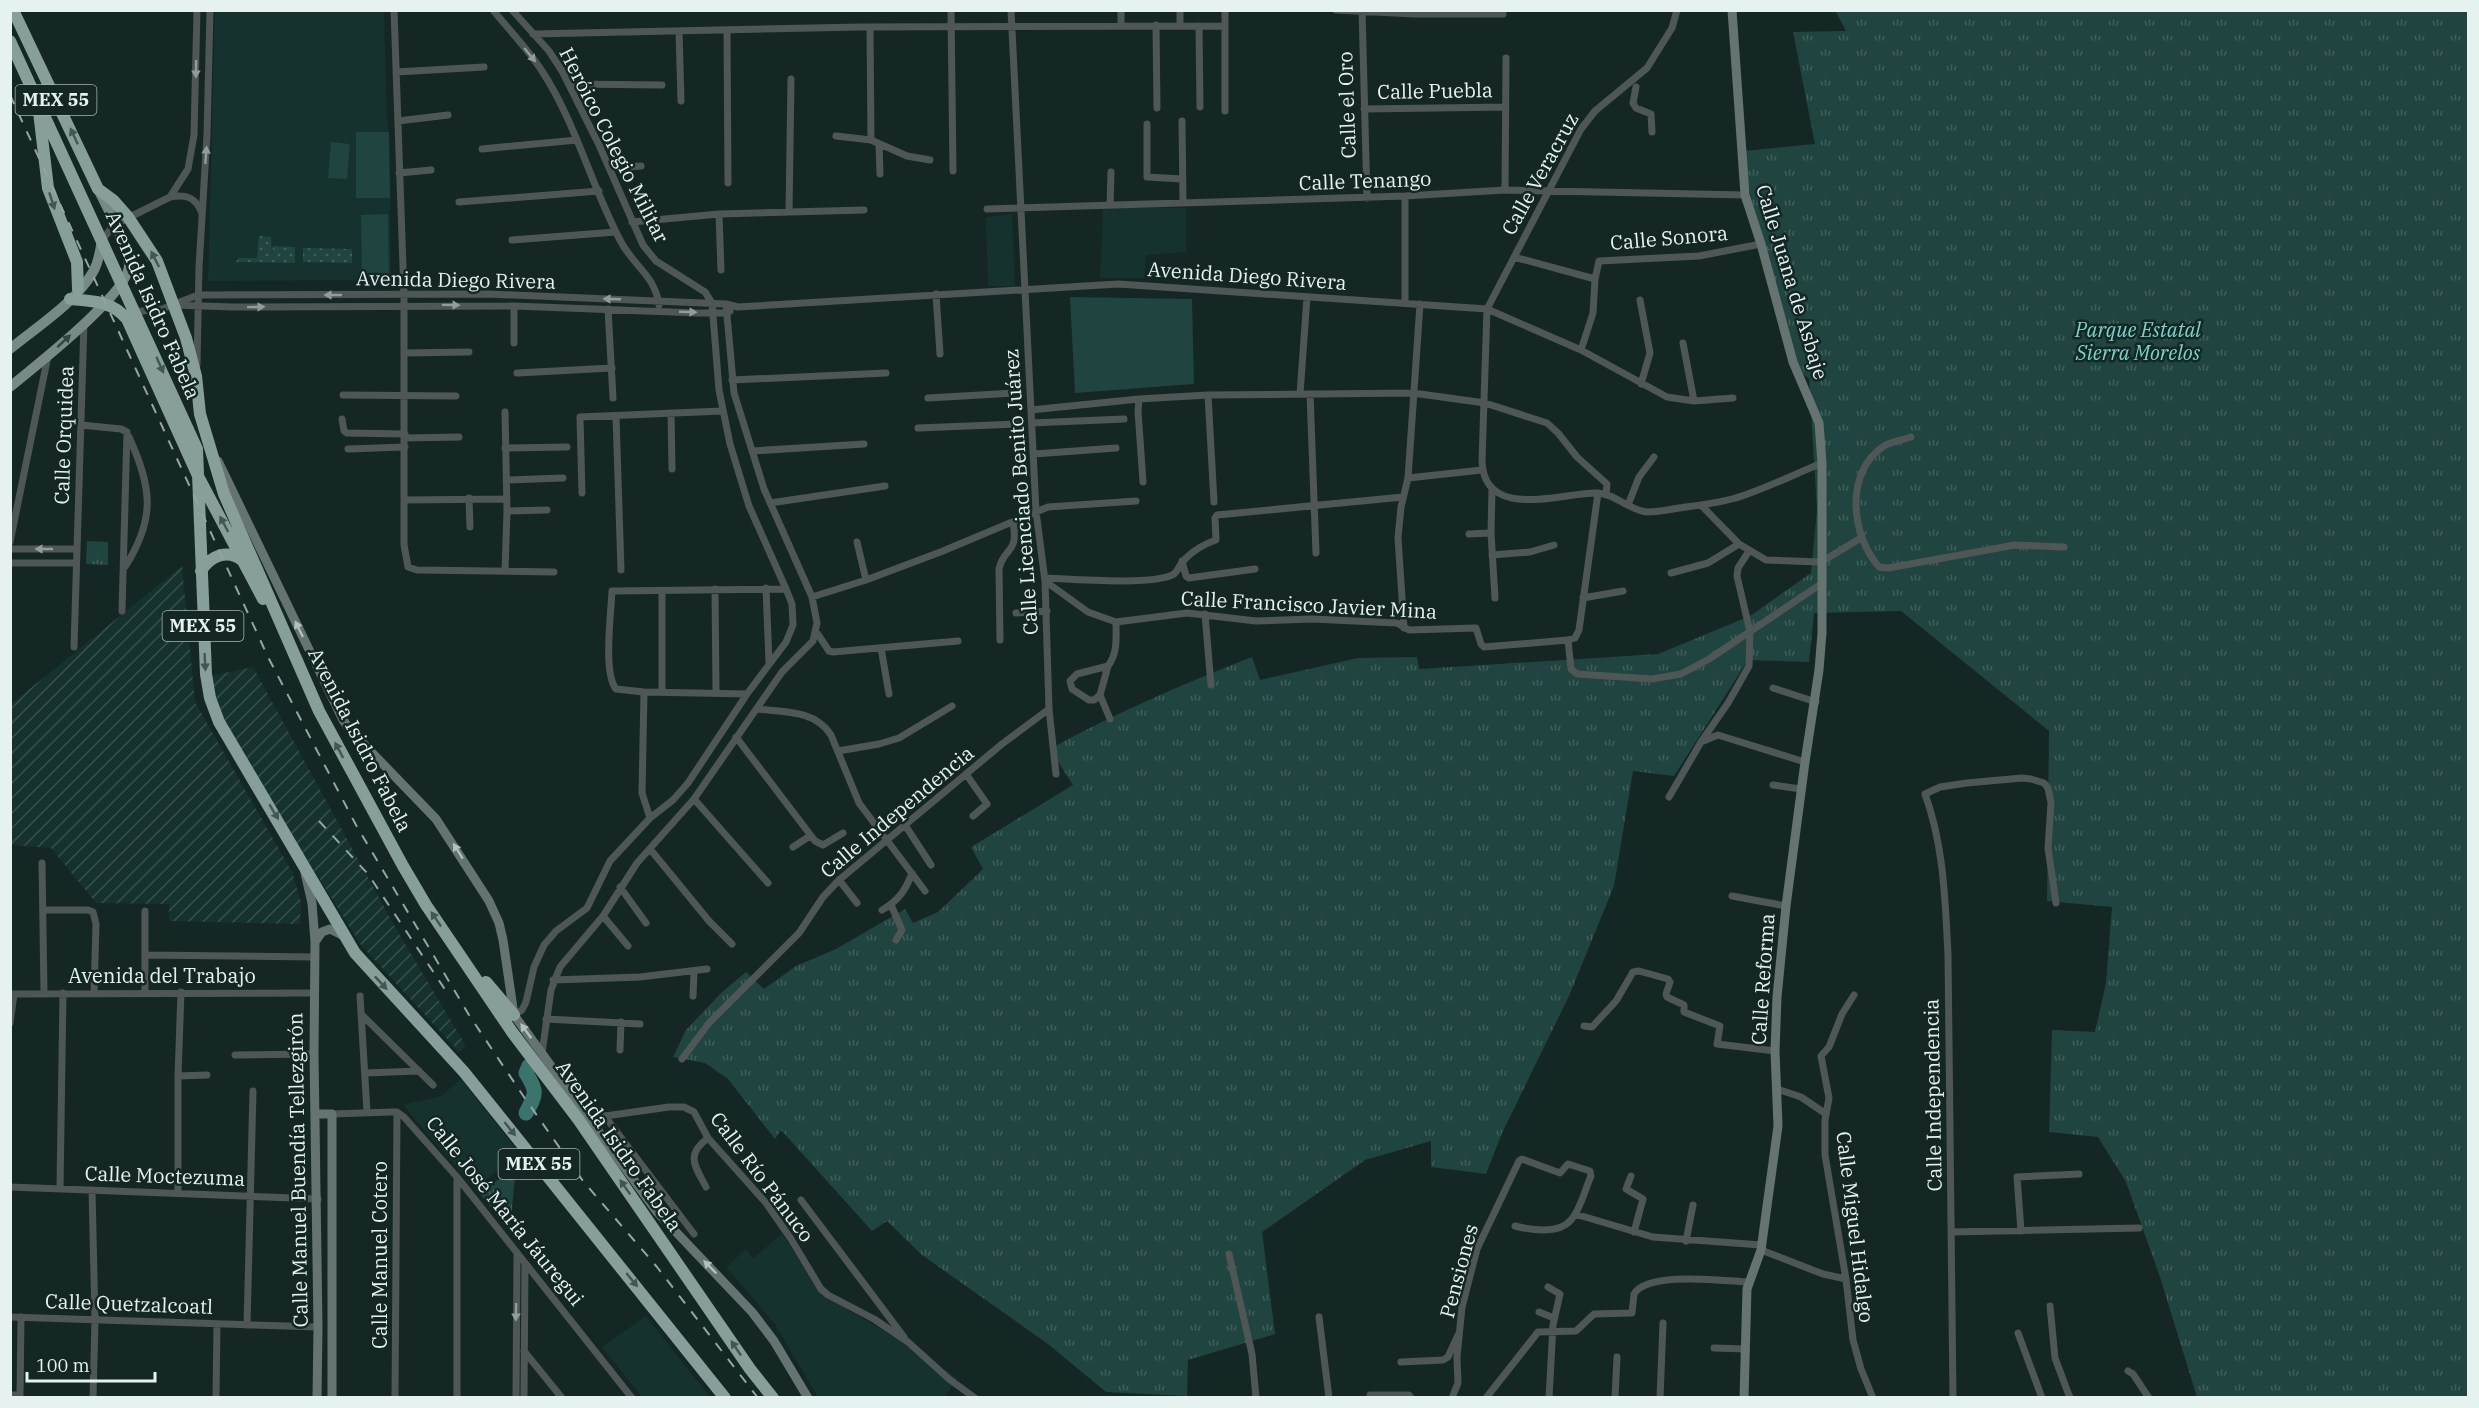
<svg xmlns="http://www.w3.org/2000/svg" width="2479" height="1408" font-family="'IBM Plex Serif',serif">
	<defs>
		<pattern id="industrial-furrows" width="10" height="10" patternUnits="userSpaceOnUse" patternTransform="scale(1.5)"><rect width="10" height="10" fill="#15322f"/><path d="M-1 1l2-2M0 10L10 0M9 11l2-2" fill="none" stroke="#37504d"/></pattern>
		<pattern id="grass-dots" width="8" height="8" patternUnits="userSpaceOnUse" patternTransform="scale(1.5)"><rect width="8" height="8" fill="#20443f"/><path d="M2 2h.1M6 6h.1" fill="none" stroke="#405f5b" stroke-width="1.8" stroke-linecap="round"/></pattern>
		<pattern id="park-tufts" width="24" height="20" patternUnits="userSpaceOnUse" patternTransform="scale(1.5)"><rect width="24" height="20" fill="#20443f"/><path d="M3 7l-1-3M5 7V3M7 7l1-3M15 17l-1-3M17 17v-4M19 17l1-3" fill="none" stroke="#405f5b"/></pattern>
	</defs>
	<rect width="100%" height="100%" fill="#142725"/>
	<!-- built -->
	<path fill="#15322f" d="M215 11H384L387 121 389 132 391 280 208 281Z
		M1103 208H1186V252L1146 255 1144 278H1100Z
		M1012 214 1015 286H988L986 217Z
		M461 1079 519 1153 475 1189 403 1105 441 1096Z
		M782 1234 822 1295 883 1330 957 1378 945 1397H818L774 1323 726 1267 746 1249 753 1258Z
		M646 1316 710 1397H642L602 1347Z"/>
	<!-- industrial -->
	<path fill="url(#industrial-furrows)" d="M182 566 195 702 292 872 301 902 300 924 169 921V904L96 903 51 848 11 845V704Z
		M253 667 395 927 466 1046 459 1052 361 945 218 717 210 676Z"/>
	<!-- grass -->
	<path fill="url(#grass-dots)" d="M259 236 271 237 272 255 273 246 295 247V263L236 262 239 258H257Z
		M303 248 352 249V263L303 262Z"/>
	<!-- park -->
	<path fill="url(#park-tufts)" d="M1835 10 2468 11V1397H2197L2160 1277 2126 1182 2098 1137 2049 1132 2052 1030 2095 1032 2106 983 2112 907 2047 901 2049 731 1901 611 1814 613 1809 662 1748 660 1674 776 1633 771 1614 886 1569 996 1502 1133 1486 1174 1431 1167V1141L1365 1160 1262 1232 1275 1334 1188 1360 1187 1396 1106 1392 1048 1344 922 1255 887 1221 872 1231 781 1130 775 1139 728 1079 705 1063 673 1057 686 1030 721 993 746 972 764 989 796 966 836 949 905 909 913 923 938 912 983 869 971 847 1073 785 1050 749C1115 713 1183 684 1252 657L1260 680 1358 658 1417 657 1419 669 1658 654 1750 616 1811 573 1817 510 1809 378 1796 370 1754 217 1743 151 1815 144 1793 32 1846 31Z
		M87 541 108 542V565L86 564Z
		M516 1165 510 1231 480 1194Z"/>
	<!-- pitch -->
	<path fill="#20443f" d="M356 132H389L390 198H356Z
		M331 142 350 144 347 179 328 178Z
		M388 214 389 276 362 277 361 215Z
		M1070 297 1192 299 1194 384 1075 393Z"/>
	<g fill="none" stroke-linecap="round" stroke-linejoin="round">
		<!-- river -->
		<path stroke="#3b746d" stroke-width="15" d="M526 1113C536 1094 538 1092 526 1073L529 1066"/>
		<!-- street -->
		<path stroke="#4e5755" stroke-width="7" d="M394 10 404 295V500
			M493 10C509 30 528 49 542 71 576 123 591 185 620 240 633 266 655 275 659 305
			M512 10 549 51 562 71 599 145 643 245 656 261 705 292 712 303 719 390 730 444 749 506 786 589 792 604 793 625 786 642 747 694 688 783 673 800 650 818 610 861 587 908 556 931 544 945 534 967 526 1002 522 1010 514 1015
			M951 10 953 171
			M1011 10 1036 511 1045 581 1049 709 1056 774
			M1121 10V25
			M1180 10V26
			M1336 10 1415 14H1503
			M1362 10 1367 198
			M1677 10 1672 28 1647 68 1595 111 1581 129 1487 309 1482 461C1484 521 1560 493 1596 493 1615 493 1628 510 1647 512 1657 512 1668 510 1679 508 1699 505 1722 503 1742 496 1769 487 1795 474 1822 463
			M1156 25 1157 108
			M1199 26 1200 107
			M870 27 871 140
			M727 30 728 183
			M679 31 681 101
			M533 34 860 27 1225 26
			M396 72 484 67
			M569 84 662 85
			M1636 87 1633 103 1636 108 1651 114 1652 132
			M1364 109 1506 107
			M1225 111V10
			M398 121 448 115
			M1182 121 1183 203
			M1147 124V177L1182 179
			M836 136 871 140 907 156 930 160
			M879 144 880 174
			M482 149 577 140
			M609 168 641 166
			M399 173 431 170
			M1505 190 1506 58
			M170 197C185 194 195 197 201 211
			M459 202 599 191
			M1110 205 1111 172
			M987 209 1405 196 1505 190 1745 195
			M789 212 791 79
			M719 214 721 270
			M632 222 719 214 864 210
			M102 240 114 225 170 197 188 169 194 135 197 10
			M512 240 616 232
			M1514 257 1595 279
			M936 294 940 354
			M1640 300 1650 353 1641 384
			M1405 303V196
			M175 305 232 307 514 306 697 313H727L730 311
			M608 309 613 398
			M133 312 162 309 198 295 489 294 726 304 738 307 1118 284 1487 309 1581 350 1667 397 1694 401 1733 398
			M514 343V306
			M1683 343 1694 401
			M1581 350 1593 313 1595 279 1599 261 1699 256 1761 244
			M404 353 469 352
			M197 365 199 267 207 135 210 10
			M517 373 612 368
			M732 380 886 373
			M1300 394 1307 297
			M1310 394 1316 553
			M343 395 456 396
			M1208 395 1214 502
			M928 398 1015 393
			M1139 399 1138 411 1143 482
			M1031 410 1139 399 1208 395 1413 393 1485 403 1547 423 1558 433 1577 457 1607 484 1606 495
			M505 412 507 511 505 571
			M671 413 672 469
			M616 416 621 570
			M342 419 344 431 347 433 405 434
			M1032 423 1124 419
			M81 425 121 429 127 432
			M918 428 1019 424
			M1911 437C1903 440 1892 441 1884 446 1844 472 1851 535 1879 567L1888 568 2015 545 2064 547
			M405 438 459 437
			M505 448 567 447
			M348 449 405 447
			M752 451 864 444
			M1034 454 1116 448
			M1408 478 1482 470
			M506 480 563 478
			M1492 489 1491 533 1495 598
			M582 493 580 417 722 411
			M1598 493 1579 630 1575 638 1568 640 1571 669 1577 674 1652 679 1681 674 1709 659 1821 584
			M469 498 470 527
			M507 499 404 500V545L408 567 417 570 554 572
			M770 503 885 486
			M1628 505 1639 477 1654 457
			M1701 505 1739 544 1766 560 1821 562 1861 538
			M507 511 547 510
			M1469 534 1491 533
			M10 542 48 356
			M857 542 866 580
			M10 549H77
			M1492 555 1530 552 1554 545
			M1182 561 1186 576 1189 578 1255 569
			M10 563H76
			M125 567C156 518 152 488 129 437
			M1671 573 1708 563 1739 544
			M1045 578C1071 579 1154 586 1174 574 1179 570 1180 563 1185 559 1194 550 1204 544 1216 540L1215 518 1217 515 1403 497
			M1045 581 1088 612 1116 622 1187 613 1256 621 1312 619 1397 623 1409 630 1476 628 1481 644 1484 647 1568 640
			M766 588 769 662
			M715 589 716 692
			M812 597 866 580 943 551 1048 507 1136 501
			M1583 598 1623 591
			M122 611 127 432
			M1016 613 1047 611
			M1205 614 1211 685
			M1404 628 1398 538 1401 507 1408 478 1420 304
			M817 633 829 651 833 652 958 641
			M1000 640 999 569C1004 546 1019 555 1013 522
			M74 647 84 323
			M881 648 889 694
			M1108 666 1100 695 1094 700H1089L1072 689 1070 681 1077 674 1108 666C1118 653 1116 637 1116 622
			M1773 688 1816 702
			M644 692 642 793 650 818
			M662 692V591
			M747 694 644 692 616 689C603 673 611 613 612 591L786 589
			M1100 695 1110 719
			M757 709C785 712 815 710 831 735L859 803 925 891
			M736 737 815 841 823 845 843 833
			M1701 742 1718 735 1805 762
			M838 751 879 744 899 738 952 706
			M966 774 987 804 973 816
			M1773 785 1801 789
			M1669 797 1701 742 1728 703 1749 666 1750 632 1737 576 1738 568 1749 551
			M694 799 768 883
			M905 825 931 865
			M793 847 810 836
			M650 849 709 921 732 944
			M42 863 44 993
			M839 880 857 903
			M620 887 646 923
			M1732 896 1786 906
			M891 905 902 930 896 940
			M43 910H88L93 912 96 924 94 993
			M882 910C898 901 906 890 912 873
			M145 911V992
			M603 916 628 946
			M145 955 315 957
			M553 980 640 977 707 969
			M10 994 314 993
			M1854 995 1842 1014 1829 1047 1821 1056 1829 1098 1825 1120V1155L1846 1279 1853 1340 1861 1369 1873 1398
			M360 996 367 1112
			M693 996 694 972
			M362 1015 433 1085
			M546 1019 640 1024
			M10 1023 14 994
			M1584 1026 1592 1027 1616 1001 1633 972 1639 971 1668 979 1670 982 1666 994 1667 997 1684 1005V1012L1720 1026 1717 1044 1775 1051
			M620 1050 621 1022
			M542 1053 551 990 560 967 603 916 637 863 694 799 782 672 813 641 817 623 812 597 764 489 734 393 726 304
			M235 1055 314 1054
			M682 1059 709 1023 799 933 823 897 839 880 1002 744 1049 709
			M365 1073 419 1071
			M178 1076 207 1075
			M1777 1089 1801 1097 1826 1114
			M332 1114 391 1112H397L404 1117 457 1177 632 1398
			M604 1115 694 1234
			M591 1118 669 1107H684L694 1112 708 1138 766 1203 791 1239 821 1289 828 1295 874 1319 908 1342 949 1379 975 1398
			M1631 1176 1626 1189 1643 1199 1634 1232
			M457 1178V1398
			M10 1187 318 1199
			M706 1187C695 1166 685 1155 708 1138
			M60 1189 63 993
			M92 1190 95 1320 93 1398
			M178 1193V1076L181 992
			M801 1200 904 1337
			M1575 1214 1653 1237 1761 1245
			M2021 1231 2017 1177 2079 1174
			M1951 1232 2139 1228
			M1686 1241 1693 1205
			M1761 1250 1823 1274 1846 1279
			M1229 1254 1252 1354 1256 1398
			M1548 1287 1560 1294 1553 1325 1549 1398
			M2050 1306 2055 1358 2070 1398
			M1539 1312 1554 1318
			M10 1317 318 1327
			M1319 1317 1329 1398
			M247 1325 253 1091
			M2018 1333 2042 1398
			M1714 1348 1746 1349
			M524 1351 562 1398
			M1401 1362 1443 1360 1448 1357 1458 1335
			M2128 1371 2133 1374 2149 1398
			M10 1395H20
			M1370 1395H1409L1411 1398
			M20 1398 21 1317
			M216 1398 217 1324
			M395 1398 397 1112
			M516 1398 517 1254
			M524 1398 525 1263
			M1452 1398 1458 1383 1457 1357 1462 1307 1477 1249 1519 1161 1522 1159 1560 1173 1568 1164 1590 1171 1591 1176C1585 1189 1581 1209 1571 1220 1558 1235 1531 1230 1515 1226
			M1486 1398 1538 1332 1576 1331 1594 1314 1632 1313 1634 1294C1648 1271 1724 1281 1748 1282
			M1615 1398 1617 1357
			M1660 1398 1663 1323
			M1953 1398 1948 954C1945 900 1944 846 1925 794L1940 787 1967 783 2022 778 2031 779 2044 783 2048 788 2051 803 2048 848 2056 903"/>
		<!-- secondary -->
		<path stroke="#657471" stroke-width="9" d="M1732 10 1745 195 1761 244 1793 362 1819 423 1822 463V633L1819 670 1805 762 1786 906 1777 997 1775 1051 1778 1126 1761 1250 1747 1289 1744 1398
			M218 461 343 720 351 731 436 819 489 901 499 923 503 940 514 1015 657 1212 752 1312 774 1341 808 1398
			M305 873 312 903 315 942 314 1054 318 1327 317 1398
			M315 942 322 932 330 929 344 936
			M316 1114H332V1398"/>
		<!-- primary -->
		<path stroke="#778a87" stroke-width="10" d="M10 349C38 326 75 303 93 272 99 262 100 251 102 240
			M10 387C34 367 128 294 129 266 129 248 107 207 98 189"/>
		<!-- highway -->
		<path stroke="#879e9b" stroke-width="12" d="M13 10 98 189 113 200 128 217 157 261 186 338 196 376 200 414 224 494 319 711 403 866 426 905 512 1032 578 1119 750 1369 773 1398
			M10 41 197 449 206 674 210 698 219 722 355 953 464 1072 725 1398
			M39 112 48 188 77 262 78 289
			M70 299C93 301 112 301 127 319L199 478 263 599
			M201 571C210 556 228 548 243 561
			M486 982 514 1015"/>
		<!-- rail -->
		<path stroke="#96a4a2" stroke-width="2" stroke-dasharray="10 10" stroke-linecap="butt" d="M10 95 268 657 356 825 469 1015 524 1097 583 1181 657 1267 758 1398
			M319 821 368 874 448 994"/>
	</g>
	<!-- one-way arrows -->
	<defs><path id="oneway-solid" d="M-6-.8H1V-3.2L6.5 0L1 3.2V.8H-6Z" transform="scale(1.5)"/></defs>
	<g fill="#929d9b">
		<use href="#oneway-solid" transform="translate(530 55) rotate(51)"/>
		<use href="#oneway-solid" transform="translate(196 69) rotate(91)"/>
		<use href="#oneway-solid" transform="translate(206 155) rotate(-86)"/>
		<use href="#oneway-solid" transform="translate(333 295) rotate(180)"/>
		<use href="#oneway-solid" transform="translate(612 299) rotate(-178)"/>
		<use href="#oneway-solid" transform="translate(451 305) rotate(1)"/>
		<use href="#oneway-solid" transform="translate(256 307) rotate(-1)"/>
		<use href="#oneway-solid" transform="translate(688 312) rotate(2)"/>
		<use href="#oneway-solid" transform="translate(44 549) rotate(180)"/>
		<use href="#oneway-solid" transform="translate(516 1312) rotate(91)"/>
	</g>
	<g fill="#425754">
		<use href="#oneway-solid" transform="translate(74 136) rotate(-115)"/>
		<use href="#oneway-solid" transform="translate(52 201) rotate(72)"/>
		<use href="#oneway-solid" transform="translate(155 259) rotate(-117)"/>
		<use href="#oneway-solid" transform="translate(160 365) rotate(66)"/>
		<use href="#oneway-solid" transform="translate(224 524) rotate(-118)"/>
		<use href="#oneway-solid" transform="translate(205 662) rotate(87)"/>
		<use href="#oneway-solid" transform="translate(339 750) rotate(-118)"/>
		<use href="#oneway-solid" transform="translate(274 812) rotate(59)"/>
		<use href="#oneway-solid" transform="translate(436 919) rotate(-124)"/>
		<use href="#oneway-solid" transform="translate(381 983) rotate(47)"/>
		<use href="#oneway-solid" transform="translate(510 1129) rotate(51)"/>
		<use href="#oneway-solid" transform="translate(625 1187) rotate(-125)"/>
		<use href="#oneway-solid" transform="translate(632 1280) rotate(51)"/>
		<use href="#oneway-solid" transform="translate(736 1348) rotate(-124)"/>
	</g>
	<use fill="#324542" href="#oneway-solid" transform="translate(64 341) rotate(-43)"/>
	<g fill="#b2c0bd">
		<use href="#oneway-solid" transform="translate(299 629) rotate(-116)"/>
		<use href="#oneway-solid" transform="translate(458 851) rotate(-122)"/>
		<use href="#oneway-solid" transform="translate(526 1031) rotate(-126)"/>
		<use href="#oneway-solid" transform="translate(710 1267) rotate(-135)"/>
	</g>
	<g text-anchor="middle" stroke-width="5" stroke-linejoin="round" paint-order="stroke">
		<!-- shield labels -->
		<g fill="#142725" stroke="#a7b5b3" stroke-width="1.5">
			<rect x="15.5" y="85" width="81" height="30" rx="4.5"/>
			<rect x="162.5" y="611" width="81" height="30" rx="4.5"/>
			<rect x="498.5" y="1149" width="81" height="30" rx="4.5"/>
		</g>
		<g font-size="18" font-weight="bold" fill="#e6f2f0">
			<text x="56" y="106">MEX 55</text>
			<text x="203" y="632">MEX 55</text>
			<text x="539" y="1170">MEX 55</text>
		</g>
		<!-- street labels -->
		<g font-size="20" fill="#e6f2f0" stroke="#142725">
			<text transform="translate(1435 91) rotate(-1)" y="7">Calle Puebla</text>
			<text transform="translate(1347 105) rotate(-92)" y="7">Calle el Oro</text>
			<text transform="translate(614 145) rotate(63)" y="7">Heróico Colegio Militar</text>
			<text transform="translate(1540 174) rotate(-61)" y="7">Calle Veracruz</text>
			<text transform="translate(1365 181) rotate(-2)" y="7">Calle Tenango</text>
			<text transform="translate(1669 238) rotate(-5)" y="7">Calle Sonora</text>
			<text transform="translate(1247 276) rotate(4)" y="7">Avenida Diego Rivera</text>
			<text transform="translate(456 280) rotate(1)" y="7">Avenida Diego Rivera</text>
			<text transform="translate(1792 282) rotate(73)" y="7">Calle Juana de Asbaje</text>
			<text transform="translate(153 305) rotate(66)" y="7">Avenida Isidro Fabela</text>
			<text transform="translate(64 435) rotate(-88)" y="7">Calle Orquidea</text>
			<text transform="translate(1021 492) rotate(-94)" y="7">Calle Licenciado Benito Juárez</text>
			<text transform="translate(1309 605) rotate(3)" y="7">Calle Francisco Javier Mina</text>
			<text transform="translate(360 740) rotate(63)" y="7">Avenida Isidro Fabela</text>
			<text transform="translate(897 812) rotate(-40)" y="7">Calle Independencia</text>
			<text x="162" y="983">Avenida del Trabajo</text>
			<text transform="translate(1763 979) rotate(-86)" y="7">Calle Reforma</text>
			<text transform="translate(1933 1095) rotate(-91)" y="7">Calle Independencia</text>
			<text transform="translate(619 1146) rotate(55)" y="7">Avenida Isidro Fabela</text>
			<text transform="translate(298 1170) rotate(-91)" y="7">Calle Manuel Buendía Tellezgirón</text>
			<text transform="translate(165 1176) rotate(2)" y="7">Calle Moctezuma</text>
			<text transform="translate(762 1177) rotate(53)" y="7">Calle Río Pánuco</text>
			<text transform="translate(505 1211) rotate(51)" y="7">Calle José María Jáuregui</text>
			<text transform="translate(1855 1227) rotate(83)" y="7">Calle Miguel Hidalgo</text>
			<text transform="translate(380 1255) rotate(-90)" y="7">Calle Manuel Cotero</text>
			<text transform="translate(1459 1271) rotate(-75)" y="7">Pensiones</text>
			<text transform="translate(129 1304) rotate(2)" y="7">Calle Quetzalcoatl</text>
		</g>
		<!-- park labels -->
		<g font-size="20" font-style="italic" fill="#77d5c9" stroke="#142725">
			<text x="2138" y="337">Parque Estatal<tspan x="2138" dy="23">Sierra Morelos</tspan></text>
		</g>
	</g>
	<!-- border -->
	<rect width="2479" height="1408" fill="none" stroke="#e6f2f0" stroke-width="24"/>
	<!-- scale -->
	<path d="M27 1372v9h128v-9" fill="none" stroke="#e6f2f0" stroke-width="3"/>
	<text x="36" y="1372" font-size="18" fill="#e6f2f0" stroke="#142725" stroke-width="4.5" paint-order="stroke">100 m</text>
</svg>
